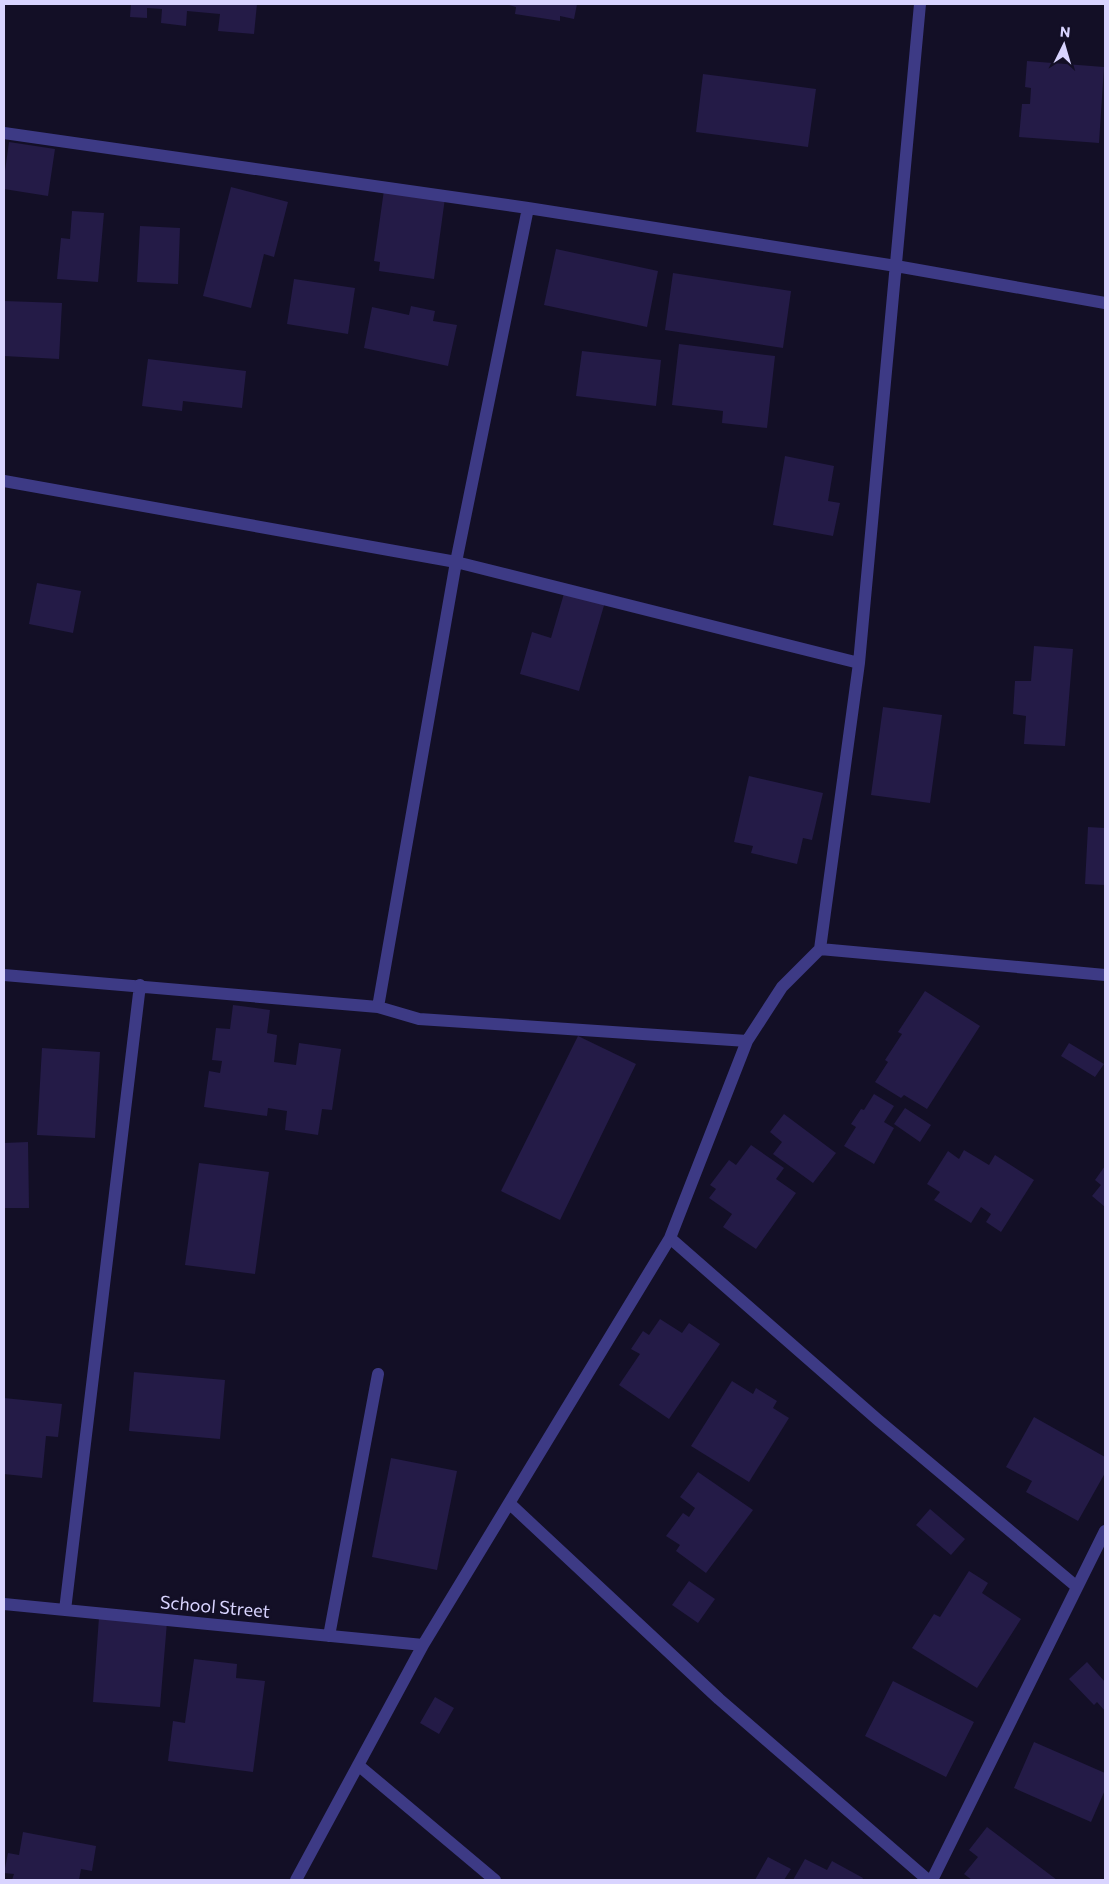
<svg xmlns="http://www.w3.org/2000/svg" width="1109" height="1884" font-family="Commissioner,sans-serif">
	<rect width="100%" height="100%" fill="#130f26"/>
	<!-- building -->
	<path fill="#241b47" d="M131 4H257L254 34 218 31 220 14 187 11 186 26 161 23 162 9 147 8V18L130 17Z
		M505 4H577L574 19 560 16V21L515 14 516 7Z
		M1027 61 1104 67 1099 143 1019 137 1022 104H1030L1031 88 1025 87Z
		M703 74 816 89 808 147 696 132Z
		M9 142 55 149 48 196 4 189V178Z
		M231 187 288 202 274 257 264 254 251 308 203 296Z
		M384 190 445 198 434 279 379 271 380 262 374 261Z
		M72 211 104 213 98 282 57 279 61 238 70 239Z
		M140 226 180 228 178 284 137 282Z
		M556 249 658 271 647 327 544 305Z
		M673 273 791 291 783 348 665 330Z
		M294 279 355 288 348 334 287 324Z
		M4 301 62 303 59 359 4 356Z
		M411 306 435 311 433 321 457 325 448 366 364 348 372 307 409 315Z
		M679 344 775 356 767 428 722 423 723 411 672 405Z
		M582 351 661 360 656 406 576 396Z
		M148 359 246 371 242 408 183 401 182 411 142 406Z
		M785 456 834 466 828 501 840 503 833 536 773 525Z
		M37 583 81 591 73 633 29 624Z
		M565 590 605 602 579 691 520 674 532 632 551 638Z
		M1034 646 1073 649 1065 746 1024 744 1026 716 1013 714 1015 681H1031Z
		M883 707 942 715 930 803 871 795Z
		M749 776 823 793 812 840 803 838 797 864 751 853 753 846 734 842Z
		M1088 827 1105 828V885L1085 884Z
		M925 991 980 1026 927 1109 904 1095 901 1098 875 1082 888 1062 885 1060 902 1034 898 1032Z
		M233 1005 270 1010 267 1033 277 1035 274 1062 296 1065 299 1043 341 1049 332 1110 322 1109 318 1135 285 1130 287 1111 268 1108 267 1116 204 1107 209 1071 220 1073 222 1061 212 1060 216 1028 230 1029Z
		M578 1036 636 1064 560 1220 501 1191Z
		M1069 1043 1104 1064 1095 1077 1061 1056Z
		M42 1048 100 1052 95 1138 37 1135Z
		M874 1094 894 1106 884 1122 894 1128 874 1164 844 1146 856 1127 851 1124 861 1109 864 1110Z
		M905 1108 931 1125 920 1142 894 1124Z
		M784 1114 836 1153 813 1183 773 1154 782 1142 770 1132Z
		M28 1142 29 1208H4V1143Z
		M751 1145 784 1168 776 1179 796 1193 756 1249 723 1227 732 1214 709 1198 716 1189 710 1185 729 1160 736 1165Z
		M964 1150 989 1165 995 1155 1034 1180 1001 1232 986 1222 991 1214 981 1207 971 1223 934 1200 940 1192 927 1184 948 1151 959 1159Z
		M199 1163 269 1172 255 1274 185 1265Z
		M1105 1166V1207L1092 1196 1101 1185 1095 1180Z
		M660 1319 682 1333 689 1323 720 1344 669 1419 619 1385 640 1354 631 1349 643 1331 649 1335Z
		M134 1372 225 1380 220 1439 129 1431Z
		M732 1381 753 1394 756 1388 777 1401 773 1408 789 1418 749 1482 691 1446Z
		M4 1398 62 1404 58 1437 46 1436 42 1478 4 1474Z
		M1034 1417 1105 1457V1473L1078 1521 1026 1492 1032 1481 1006 1467Z
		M391 1458 457 1471 437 1570 372 1557Z
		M698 1472 753 1510 706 1573 676 1551 680 1545 666 1536 683 1513 689 1517 695 1508 680 1497Z
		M930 1509 965 1539 951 1555 916 1525Z
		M969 1571 988 1583 982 1593 1021 1619 977 1688 912 1648 934 1614 940 1617Z
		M689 1581 715 1599 698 1623 672 1605Z
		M99 1617 167 1622 160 1707 93 1702Z
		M194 1659 237 1664 236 1678 265 1681 253 1772 168 1761 173 1721 185 1723Z
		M1087 1662 1105 1682V1711L1097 1702 1094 1705 1069 1679Z
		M893 1681 974 1722 946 1777 865 1736Z
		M435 1697 454 1708 439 1734 420 1723Z
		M1034 1742 1105 1773V1790L1091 1822 1014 1788Z
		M987 1827 1057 1880H972L964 1874 978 1857 969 1850Z
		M23 1832 96 1846 92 1871 81 1869 79 1880H12L14 1874 4 1873 8 1853 19 1855Z
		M768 1857 791 1869 784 1880H755Z
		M805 1859 827 1870 832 1861 863 1878 862 1880H793Z"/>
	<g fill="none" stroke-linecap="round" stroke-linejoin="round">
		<!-- minor -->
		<path stroke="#3d3a85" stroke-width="12" d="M4 133 528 208 896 266 1105 303
			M4 481 456 562 859 663
			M820 949 1105 975
			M4 975 378 1007 419 1019 747 1041
			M378 1007 456 562 528 208
			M670 1238 878 1420 1077 1587
			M509 1503 719 1699 928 1880
			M4 1604 423 1645
			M65 1610 140 985
			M329 1636 378 1374
			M358 1765 495 1880
			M296 1880 423 1645 670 1238 747 1041 782 987 820 949 859 663 920 4
			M932 1880 1105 1531"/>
	</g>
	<g text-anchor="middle" stroke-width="5" stroke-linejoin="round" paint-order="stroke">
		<!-- street labels -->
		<g font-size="18" fill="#d9d4ff" stroke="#130f26">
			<text transform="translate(215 1607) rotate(5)" y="6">School Street</text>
		</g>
	</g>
	<!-- border -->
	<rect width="1109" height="1884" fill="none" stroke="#d9d4ff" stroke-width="10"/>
	<!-- north arrow -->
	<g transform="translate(1064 45) rotate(5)" stroke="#130f26" stroke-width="4" paint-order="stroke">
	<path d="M0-4L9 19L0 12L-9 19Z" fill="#d9d4ff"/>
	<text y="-8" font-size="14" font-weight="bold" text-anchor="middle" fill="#d9d4ff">N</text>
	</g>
</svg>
